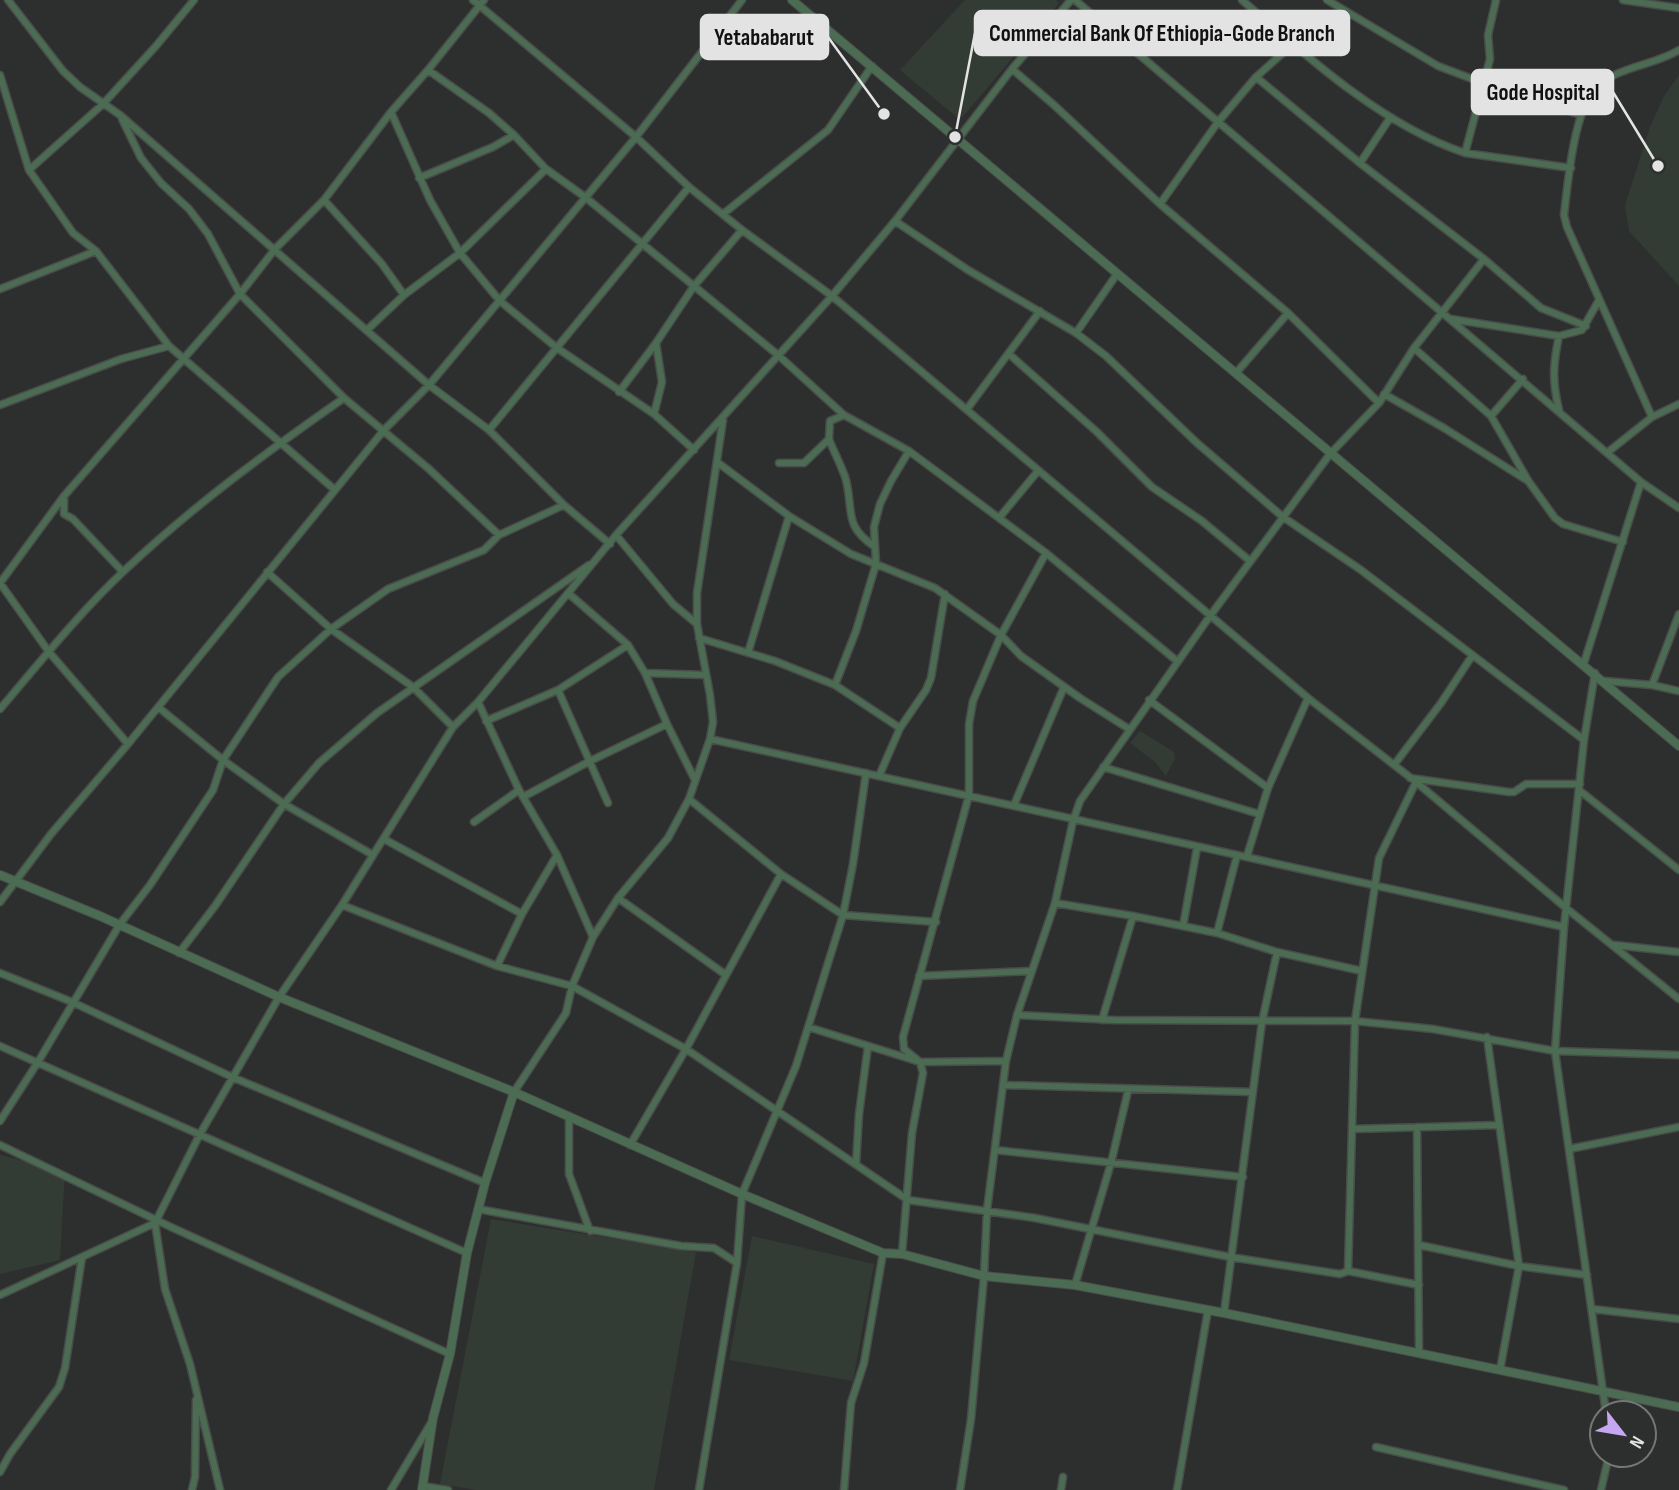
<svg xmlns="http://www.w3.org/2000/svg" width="1679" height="1490" font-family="'Sofia Sans Condensed',sans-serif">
	<rect width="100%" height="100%" fill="#2d2f2e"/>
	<!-- built -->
	<path fill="#333b35" d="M965 0H1056L1059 3 960 120 900 70Z
		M1679 75V286L1629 231 1625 205 1650 127 1664 96Z
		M1140 731 1174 752 1175 759 1166 776 1155 762 1130 743Z
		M0 1155 65 1171 60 1260 0 1274Z
		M491 1219 696 1252 654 1490H477L440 1484Z
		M752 1236 874 1264 853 1381 729 1360Z"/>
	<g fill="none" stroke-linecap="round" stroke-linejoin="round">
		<defs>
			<path id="minor" d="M8 0 63 71 80 87 120 115 429 385 489 430 564 505 610 544
				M473 0 636 137 689 187 742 230 832 296 1308 698 1416 782 1566 908 1679 999
				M1075 0 1641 482 1679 508
				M1242 0C1306 56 1383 126 1465 153L1571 168
				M1327 0 1438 66 1483 83 1581 115
				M1623 0 1679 8
				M1012 69 1054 105 1160 204 1288 313 1379 403
				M428 70 489 113 514 135 546 169 585 197 694 286 778 355 844 415 909 451 1046 553 1177 661
				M0 75 29 170 73 233 96 251 169 346 335 490
				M1256 77 1361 164 1484 259 1541 308 1586 326
				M391 112 430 200 460 253 500 301 557 348 654 414 694 450
				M122 119 141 158 161 183 189 209 208 234 240 294 344 398 429 469 499 535 564 505
				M1465 153 1490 59 1488 35 1496 0
				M1360 163 1390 118
				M29 170 103 104 156 46 194 0
				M419 178 493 147 514 135
				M324 200 382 264 404 295
				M1160 204 1218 122 1256 77 1293 44
				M723 214 828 130 872 66
				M895 221 968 270 1076 333 1106 356 1197 443 1283 517 1361 570 1584 740
				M0 289 96 251
				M1451 319 1559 336 1582 330 1599 300
				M367 330 404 295 460 253 546 169
				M1076 333 1117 274
				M1559 336C1553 364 1552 381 1559 410
				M1414 348 1491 416 1529 482 1555 518 1563 524 1623 542
				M1009 354 1097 432 1152 487 1202 521 1250 561
				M1236 373 1288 313
				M619 392 656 343 694 286 742 230
				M1384 394 1444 428 1528 481
				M0 405 121 359 169 346
				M967 409 1040 311
				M654 414 662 382 656 343
				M1491 416 1523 379
				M1652 417 1567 227 1564 215C1568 183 1574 98 1603 81 1626 66 1656 64 1679 50
				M489 430 689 187
				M829 439C834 453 842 466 846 480 854 512 843 525 875 547
				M1608 452 1652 417 1679 404
				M717 462 789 516 851 554 935 588 1001 635 1021 656 1080 698 1129 729
				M779 463H804L829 439 830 421 844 415
				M64 498V514L73 519 123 572
				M999 518 1038 471
				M616 535 673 604 697 624
				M267 572 331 629 413 687 453 727
				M0 583 64 496 240 294 275 249 324 200 391 112 428 70 484 0
				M0 583 49 652 128 744
				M568 593 628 645 645 673 667 724 695 780
				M699 638 775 661 835 685 900 728
				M748 653 789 516
				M1584 663 1641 482
				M645 673 706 675
				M1595 673 1584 740 1564 927 1555 1051 1606 1413
				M1605 681 1652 685 1679 691
				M835 685 856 631 876 564 874 527 880 504 891 481 909 451
				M1652 685 1679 614
				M1149 700 1268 788
				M478 702 519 790 557 855 593 937
				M158 707 223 760 284 804 373 855
				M0 709C40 662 80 612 125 570 193 506 268 451 344 398
				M486 721 558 690
				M710 739 1564 927
				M1394 765 1441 703 1472 656
				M1103 767 1259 814
				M879 776 900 728 926 690 931 678 945 594
				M1410 778 1509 792H1514L1526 784H1580
				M1579 790 1679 870
				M523 797 590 761 667 724
				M689 799 781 874 843 915 936 922
				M608 803 558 690 628 645
				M1014 805 1064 687
				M474 822 519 790
				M384 839 522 914
				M1247 856 1268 788 1308 698
				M618 898 726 975
				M0 902 51 834 128 744 384 430 429 385 636 137 742 0
				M1055 903 1133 916 1217 933 1277 952 1362 971
				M342 905 497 966 572 986 686 1049 908 1200 1035 1218 1230 1257 1340 1274 1348 1271 1419 1285
				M1183 926 1197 848
				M1217 933 1237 855
				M1615 945 1679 952
				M179 953 215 906 284 804 319 763 377 713 589 565
				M497 966 522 914 557 855
				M0 973 72 1002 232 1077 485 1183
				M919 976 1031 971
				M1017 1015 1114 1020 1355 1021 1433 1029 1555 1051 1679 1055
				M1102 1020 1133 916
				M808 1027 920 1062 1006 1061
				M1487 1037 1519 1266 1500 1370
				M0 1046 467 1253
				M1003 1085 1252 1092
				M514 1092 566 1013 572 986 593 937 618 898 668 838 689 799 710 739 713 722 710 695 697 624V593L723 420
				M569 1116V1174L590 1231
				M0 1121 38 1062 120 924 150 885 213 790 223 760 278 677 331 629 388 589 484 550 499 535
				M1417 1127 1419 1353
				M1352 1129 1499 1125
				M0 1145 173 1228 450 1354
				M630 1145 686 1049 781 874
				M1569 1149 1679 1127
				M995 1150 1243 1177
				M856 1164 859 1114 868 1046
				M478 1209 681 1246 714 1248 737 1263
				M155 1223 165 1289 190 1364 220 1490
				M1419 1245 1519 1266 1587 1275
				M902 1254 912 1133 923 1073 920 1062 904 1049 903 1037 969 795V724L973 701 1001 635 1046 553
				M1348 1271 1355 1021 1379 858 1416 782
				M1075 1285 1111 1163 1128 1091
				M0 1295 155 1223 200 1134 279 997 342 905 453 727 478 702 616 535 832 296 895 221 1012 69 1071 0
				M1592 1309 1679 1319
				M1224 1313 1262 1022 1277 952
				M1376 1447 1564 1490
				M0 1472 10 1454 59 1387 65 1368 82 1257
				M422 1486 448 1490
				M192 1490 195 1477 196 1400
				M391 1490 431 1423
				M699 1490 737 1263 742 1194 796 1066 843 915 853 864 866 773
				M844 1490 851 1403 864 1363 883 1253
				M960 1490 971 1419 984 1276 987 1210 1006 1061 1017 1015 1055 903 1073 821 1080 801 1210 616 1330 454 1379 403 1414 348 1484 259
				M1061 1490 1063 1477
				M1177 1490 1208 1310
				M1601 1490 1609 1455"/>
			<path id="tertiary" d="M792 0 1679 746
				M0 875 100 916 279 997 514 1092 742 1194 883 1253 902 1254 984 1276 1075 1285 1224 1313 1679 1407
				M422 1490 433 1418 450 1354 467 1253 485 1183 514 1092"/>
		</defs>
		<!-- minor casing -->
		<use href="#minor" stroke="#4a4c4b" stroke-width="9"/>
		<!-- tertiary casing -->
		<use href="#tertiary" stroke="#4a4c4b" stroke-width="10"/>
		<!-- minor -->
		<use href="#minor" stroke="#4b6b52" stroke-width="6"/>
		<!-- tertiary -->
		<use href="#tertiary" stroke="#4b6b52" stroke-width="8"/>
	</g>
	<!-- callouts -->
	<path fill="none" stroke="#e2e3e2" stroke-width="2.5" d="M955 137L975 33M884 114L828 37M1658 166L1613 92"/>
	<g fill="#e2e3e2" stroke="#2d2f2e" stroke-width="2.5">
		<circle cx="955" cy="137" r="7"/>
		<circle cx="884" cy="114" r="7"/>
		<circle cx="1658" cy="166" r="7"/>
	</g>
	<g fill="#e2e3e2" stroke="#e2e3e2" stroke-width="2.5">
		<rect x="975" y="11" width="374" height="44" rx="7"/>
		<rect x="701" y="15" width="127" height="44" rx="7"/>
		<rect x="1472" y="70" width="141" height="44" rx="7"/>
	</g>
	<g font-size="23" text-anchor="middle" font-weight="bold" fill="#111">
		<text x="1162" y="41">Commercial Bank Of Ethiopia-Gode Branch</text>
		<text x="764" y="45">Yetababarut</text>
		<text x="1543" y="100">Gode Hospital</text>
	</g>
	<!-- north arrow -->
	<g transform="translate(1623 1434) rotate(121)"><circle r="33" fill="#2d2f2e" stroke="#757776" stroke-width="2"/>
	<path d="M0-5L12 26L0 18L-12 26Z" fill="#c5a7f1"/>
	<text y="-10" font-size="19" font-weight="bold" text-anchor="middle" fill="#e2e3e2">N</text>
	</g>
</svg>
